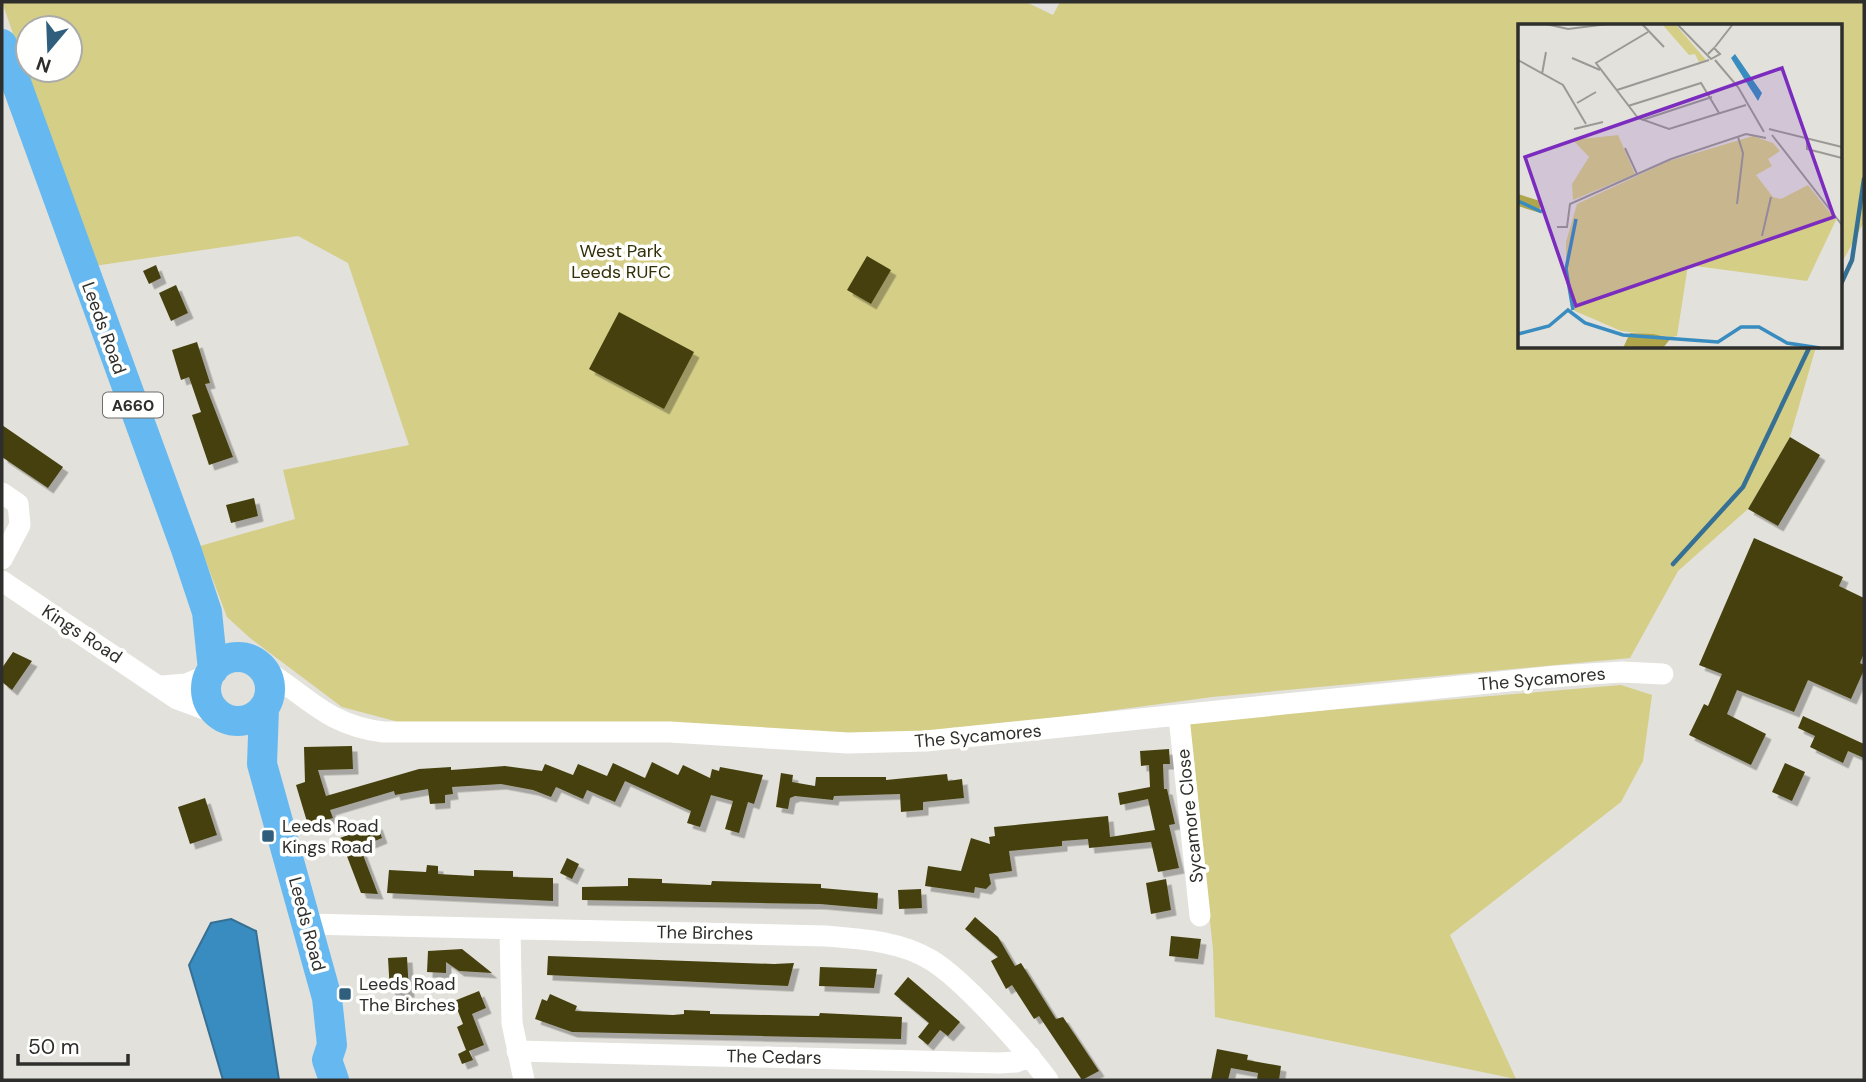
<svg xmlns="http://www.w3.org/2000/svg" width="1866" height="1082" font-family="'DM Sans',sans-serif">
	<defs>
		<filter id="shadow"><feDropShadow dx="5.5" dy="5.5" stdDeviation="0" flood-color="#0004"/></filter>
	</defs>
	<rect width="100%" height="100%" fill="#e2e1db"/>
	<!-- green -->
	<path fill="#d5ce87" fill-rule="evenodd" d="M2 2H1026L1053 15 1060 2H1864V222L1840 266V26H1520V346L1816 347 1790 437 1748 509 1678 571 1630 658 1212 697 943 733 873 735 406 724 342 707 250 638 227 617 200 546 295 519 283 470 409 445 348 263 298 236 94 266ZM28 28H70V70H28Z
		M1621 685 1652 695 1643 761 1621 802 1450 935 1516 1079 1215 1017 1213 949 1188 722Z"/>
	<!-- water -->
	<path fill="#398cc0" stroke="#367094" stroke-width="2" d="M231 919 256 931 279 1080H223L189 965 211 923Z"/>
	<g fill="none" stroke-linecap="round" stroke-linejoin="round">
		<!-- stream -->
		<path stroke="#367094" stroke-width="4.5" d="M1840 286 1852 260 1864 179
			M1673 564 1743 487 1810 346"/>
	</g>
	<!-- building -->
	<path fill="#454110" filter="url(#shadow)" d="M867 256 891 270 871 304 847 290Z
		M156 265 161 278 149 284 143 271Z
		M176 285 188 313 171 321 159 293Z
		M619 312 694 352 664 409 589 369Z
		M197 342 210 383 205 384 233 457 209 465 192 415 201 412 189 377 181 380 172 350Z
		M2 425 63 467 48 488 2 457Z
		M1790 437 1820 455 1778 526 1748 509Z
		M254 498 258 516 231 523 226 505Z
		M1754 538 1843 577 1839 586 1864 598V653L1860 663 1864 665V670L1851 699 1808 680 1794 712 1737 690 1727 714 1766 734 1751 765 1689 735 1704 704 1708 706 1722 674 1699 665Z
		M13 652 32 661 12 690 2 682V668Z
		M1803 716 1864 744V758L1848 751 1843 763 1810 747 1815 736 1798 728Z
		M352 746 353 769 318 770 326 796 419 769 451 767V770L505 766 542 771 545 764 573 775 578 764 607 776 613 763 645 778 652 762 678 775 683 765 710 778 712 769 719 771 720 767 763 775 754 804 748 802 739 833 725 829 733 801 711 795 700 827 687 823 691 811 625 781 615 802 587 790 583 799 556 787 551 797 533 790 501 784 452 787 453 794 445 795V803L430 804 428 789 395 795 394 791 330 810 333 818 308 825 296 785 305 782 304 747Z
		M1169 749 1170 764H1163L1164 789H1167L1175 824 1169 825 1179 868 1158 872 1151 842 1089 848 1088 839 1062 841V846L1009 851 1012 871 989 874 991 884 986 889 975 887 974 893 925 886 928 866 961 871 971 838 990 844 989 837 995 836 994 827 1108 816 1110 837 1155 830 1148 799 1120 805 1118 793 1150 787 1149 765 1141 766 1140 751Z
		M1785 763 1805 772 1792 801 1772 792Z
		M781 773 793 775 792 782 815 786 816 777H886V780L947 774 948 781 962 779 964 798 923 802V810L901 812 900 794 834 796 833 800 795 796 790 798 788 809 776 807Z
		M205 798 217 835 190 844 178 807Z
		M377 824 382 838 360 847 378 894 361 893 340 838Z
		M567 858 579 864 572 879 560 873Z
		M427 865 438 866V874L474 876V870L513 871V877L553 878V901L387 893 389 870 426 872Z
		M628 878 662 879V883L711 885 712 881 821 884V888L878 893 877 909 820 904 582 900V887L628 886Z
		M1166 879 1171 910 1151 914 1146 883Z
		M921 889 922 908 899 909 898 890Z
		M975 917 998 937 1015 966 1021 963 1056 1019 1063 1017 1099 1071 1082 1080 1039 1016 1034 1019 1012 985 1006 989 991 961 998 957 965 929Z
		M1171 936 1201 939 1198 959 1169 956Z
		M462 949 492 973 459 971 446 962V973L427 972 428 951Z
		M548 956 774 964 794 963 788 986 547 975Z
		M407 957 409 992 390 993 388 958Z
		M820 967 877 969 874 988 819 986Z
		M908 977 960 1022 948 1036 940 1030 928 1045 918 1037 929 1023 894 994Z
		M479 991 486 1008 472 1014 484 1045 469 1051 473 1060 462 1064 458 1054 466 1050 457 1027 463 1024 454 1001Z
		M550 994 577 1006 575 1011 673 1015 684 1014V1010L710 1011V1014L819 1016 820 1013 902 1017 901 1039 572 1032 535 1019 542 999 547 1001Z
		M1217 1049 1248 1055 1247 1060 1281 1066 1279 1080H1257L1258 1073 1231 1068 1228 1080H1211Z"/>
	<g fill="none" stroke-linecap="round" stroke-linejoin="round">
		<!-- minor -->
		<path stroke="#fff" stroke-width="21" d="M2 493 18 504 20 525 2 559
			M2 581 177 699 220 715
			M260 667C306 694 325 725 383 732H670L848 743 926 741 1557 676 1622 672 1663 674
			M162 686 186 684 211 674
			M1179 717 1200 916
			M307 924 826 936C861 939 900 941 931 960 964 980 1024 1048 1048 1080
			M510 930 512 1023 524 1080
			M517 1051 999 1063 1016 1062 1030 1056"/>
		<!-- highway -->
		<path stroke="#66b9f0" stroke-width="30" d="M2 44 186 549 207 612 213 670
			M206 689a32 32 0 1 1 64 0a32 32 0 1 1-64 0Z
			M264 709 262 764 327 998 332 1045 327 1060 334 1080"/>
	</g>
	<!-- markers -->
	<g fill="#2f5f7d" stroke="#fffffe" stroke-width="2.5">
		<rect x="261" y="829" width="14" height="14" rx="3.5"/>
		<rect x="338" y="987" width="14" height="14" rx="3.5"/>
	</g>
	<g text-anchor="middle" stroke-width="7" stroke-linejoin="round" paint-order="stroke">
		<!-- shield labels -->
		<rect fill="#fffffe" stroke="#6d6d6b" stroke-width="2" x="103" y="392.5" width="60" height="25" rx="5"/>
		<g font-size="16" font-weight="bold" fill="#2e2e2c">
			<text x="133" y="411">A660</text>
		</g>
		<!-- park labels -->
		<g font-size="18" fill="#332f07" stroke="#fffffe">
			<text x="621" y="257">West Park<tspan x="621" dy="21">Leeds RUFC</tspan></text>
		</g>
		<!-- street labels -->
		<g font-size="18" fill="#2e2e2c" stroke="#fffffe">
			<text transform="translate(104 328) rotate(70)" y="6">Leeds Road</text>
			<text transform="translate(82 634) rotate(33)" y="6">Kings Road</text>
			<text transform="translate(1542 679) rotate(-5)" y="6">The Sycamores</text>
			<text transform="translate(978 736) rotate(-5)" y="6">The Sycamores</text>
			<text transform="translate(1190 816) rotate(-96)" y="6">Sycamore Close</text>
			<text transform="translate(307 924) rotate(75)" y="6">Leeds Road</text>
			<text transform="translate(705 933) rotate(1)" y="6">The Birches</text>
			<text transform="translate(774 1057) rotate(1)" y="6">The Cedars</text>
		</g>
		<!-- poi labels -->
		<g font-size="18" fill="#2e2e2c" stroke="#fffffe" text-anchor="start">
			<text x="282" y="832">Leeds Road<tspan x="282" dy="21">Kings Road</tspan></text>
			<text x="359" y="990">Leeds Road<tspan x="359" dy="21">The Birches</tspan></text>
		</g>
	</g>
	<!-- overview -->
	<g transform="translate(1518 24)">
		<rect width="324" height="324" fill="#e2e1db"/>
		<path d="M144 0H157L188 36 181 38 177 30 171 31ZM100 111 117 150 55 176 54 160 71 133 55 116ZM235 112 255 119 262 127 250 135 254 142 238 151 255 173 263 175 290 161 318 196 289 257 170 241 159 312 154 313 103 307 57 287 48 252V218L59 180 151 137Z" fill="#d5ce87"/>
		<path d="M0 170 22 177V189L0 182ZM112 309 135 310 153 314 145 324H105Z" fill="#afa64c"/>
		<path d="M217 30 244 69 240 77 213 34Z" fill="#398cc0"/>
		<path fill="none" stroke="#398cc0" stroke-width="3.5" d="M0 177 24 188M55 286 48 245 58 195M0 310 31 302 50 286 67 299 105 311 200 318 223 303H241L269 319 302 324"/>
		<path fill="none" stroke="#9a9995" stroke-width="2" d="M28 0 50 5 90 0M124 0 146 23M159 0 193 35 202 30 196 24 190 30M130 8 78 39 120 94 151 105 228 81M197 23 215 0M54 34 82 46M0 36 45 61 68 100M197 36 220 63 246 108M24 50 28 28M99 66 191 36M59 79 78 68M110 82 183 59 201 89M124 96 194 73M56 105 85 98M251 105 324 123M254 111 324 201M289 114V125L324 134M107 124 119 150M219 180 225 129 220 113M39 203H49L52 180 153 135 228 110 248 114M244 212 253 173"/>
		<path fill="#7b2cbf" fill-opacity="0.15" stroke="#7b2cbf" stroke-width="3.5" d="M264 44 316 193 58 282 7 133Z"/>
		<rect width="324" height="324" fill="none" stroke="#2e2e2c" stroke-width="3.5"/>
	</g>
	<!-- border -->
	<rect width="1866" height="1082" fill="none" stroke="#2e2e2c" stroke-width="7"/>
	<!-- north arrow -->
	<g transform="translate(49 49) rotate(199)"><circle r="33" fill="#fffffe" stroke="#ababaa" stroke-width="2"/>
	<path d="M0-5L12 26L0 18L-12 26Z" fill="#2f5f7d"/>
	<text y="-10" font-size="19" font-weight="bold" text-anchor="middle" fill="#2e2e2c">N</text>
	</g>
	<!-- scale -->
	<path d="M18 1054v10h110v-10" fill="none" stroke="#2e2e2c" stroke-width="3.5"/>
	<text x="28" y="1054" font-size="21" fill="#2e2e2c" stroke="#fffffe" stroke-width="5" paint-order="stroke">50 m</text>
</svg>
